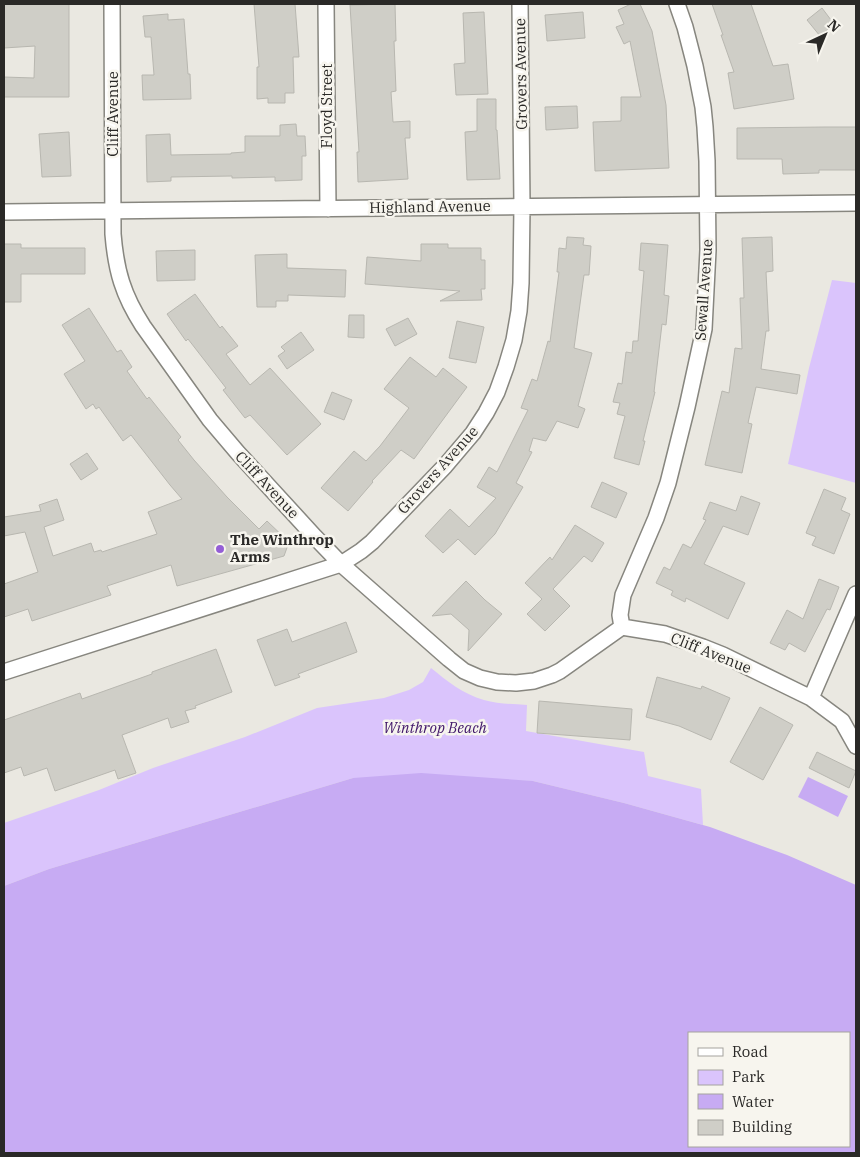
<svg xmlns="http://www.w3.org/2000/svg" width="860" height="1157" font-family="'IBM Plex Serif',serif">
	<rect width="100%" height="100%" fill="#eae8e1"/>
	<!-- green -->
	<path fill="#dac4fc" d="M832 280 856 283V483L788 464 809 368Z
		M431 668C447 681 463 694 484 700 498 704 513 704 527 705L526 731 644 752 648 776 701 789 703 825 624 803 533 781 353 778 49 869 4 886V823L99 790 153 768 245 737 317 708 384 698 409 690 423 682Z"/>
	<!-- water -->
	<path fill="#c7abf3" fill-rule="evenodd" d="M421 773 533 781 624 803 710 827 787 855 856 885V1153H4V886L49 869 353 778ZM689 1033H849V1146H689Z
		M808 777 848 796 838 817 798 797Z"/>
	<!-- building -->
	<path fill="#cfcec7" stroke="#b8b7b0" d="M4 4H69V97H4V77L34 78 35 46 4 48Z
		M254 4H295L299 57H293L294 93H285V103H268V98L257 99V67H259Z
		M395 4 396 41H394L396 91 391 92 393 122 410 121V138H405L408 179 358 182 357 152H359L350 5Z
		M631 4H640L652 31 666 105 669 168 595 171 593 122 621 121V97H641L630 41 624 44 616 27 624 24 618 10Z
		M712 4H751L773 66 788 64 794 99 734 109 728 73 734 72 721 35H723Z
		M822 8 834 24 820 36 807 20Z
		M484 12 488 94 456 95 454 64 465 63 463 13Z
		M583 12 585 38 547 41 545 15Z
		M168 14V20L184 19 188 74H190L191 99 143 100 142 75H154L151 37H145L143 16Z
		M477 99H496V130H497L500 179 467 180 465 132 477 131Z
		M577 106 578 128 546 130 545 107Z
		M296 124 297 136H305L306 156H302V180L275 181V177L232 178V176L171 177V181L147 182 146 135 170 134 171 155 231 154V153L245 152V136H280V125Z
		M825 127H856V170H819V173L783 174 782 159H737V128Z
		M69 132 71 176 42 177 39 134Z
		M567 237 584 238 583 245 591 246 589 275H584L574 348 592 353 578 406 585 409 578 428 557 421 546 441 533 438 529 451 532 452 516 483 523 487 495 534 475 555 458 539 443 553 425 536 450 509 469 527 496 498 477 487 489 467 497 472 528 410 521 408 532 379 537 381 548 341 550 342 559 272H557L559 248 566 249Z
		M772 237 773 271 766 272 769 331H766L761 369 800 375 797 394 756 387 748 423 752 424 742 473 705 465 722 391 729 393 735 348 742 349 740 298H744L742 238Z
		M641 243 668 245 664 295 669 296 666 325 662 324 654 392H655L643 441H645L639 465 614 458 625 416 617 414 620 403 613 402 618 383 622 384 626 352 632 353 633 341H638L644 271 639 270Z
		M4 244H21V248H85V274H21V302H4Z
		M421 244H448V248H481V260H485V289H481L482 300 440 301 460 291 365 284 367 257 421 261Z
		M195 250V280L157 281 156 251Z
		M287 254V268L346 270 345 297 288 295V301H276V307H257L255 255Z
		M195 294 220 328 222 326 238 346 226 354 250 385 270 368 321 424 287 455 250 415 245 418 223 390 226 388 188 339 186 341 167 314Z
		M89 308 117 352 121 350 132 367 127 371 147 399 149 397 181 437 178 440 194 460 227 497 259 529 267 521 289 542 284 556 177 586 171 565 107 586 111 595 32 621 28 609 4 617V584L38 572 25 532 4 536V517L41 511 39 505 57 499 64 520 44 527 53 556 91 543 94 552 101 550 102 552 157 534 148 512 182 499 170 485 131 435 123 441 99 407 96 409 93 404 86 409 64 374 85 361 62 325Z
		M349 315H364V338L348 337Z
		M408 318 417 334 395 346 386 329Z
		M457 321 484 327 476 363 449 358Z
		M301 332 314 350 287 369 278 356 285 351 281 347Z
		M410 357 436 377 443 368 467 387 414 459 401 450 372 481 373 482 348 511 321 488 354 451 366 461 380 446 409 408 384 389Z
		M332 392 352 400 344 420 324 412Z
		M87 453 98 469 81 480 70 464Z
		M602 482 627 493 616 518 591 507Z
		M824 489 846 498 841 510 850 514 834 554 812 545 816 537 806 533Z
		M741 496 760 503 748 535 723 526 704 564 745 583 728 619 686 598 685 602 671 595 673 591 656 583 664 567 670 570 683 544 691 548 706 520 703 519 710 502 736 511Z
		M575 525 604 543 592 562 584 556 553 589 570 606 545 631 527 614 542 599 525 583 550 557 552 560Z
		M819 579 839 587 830 610 827 609 805 652 789 643 785 650 770 643 787 610 803 619Z
		M466 581 485 600 502 614 468 651 469 630 451 614 432 616Z
		M346 622 357 652 298 674 300 677 275 686 257 640 287 629 292 642Z
		M216 649 232 692 195 706 196 708 185 711 189 722 171 728 168 718 122 735 136 773 118 779 115 770 55 791 47 768 24 776 21 767 4 773V720L80 693 82 699 152 674V672Z
		M657 677 701 689 702 686 730 698 711 740 679 726 646 717Z
		M539 701 632 709 630 740 537 733Z
		M760 707 793 725 763 780 730 762Z
		M817 752 856 771 849 788 809 768Z"/>
	<g fill="none" stroke-linecap="round" stroke-linejoin="round">
		<defs>
			<path id="street" d="M112 4 113 234C116 271 123 295 143 326L210 420 238 453 315 537 341 564 449 659 464 671 480 678 497 682 516 683 534 681 552 675 560 671 622 627 665 634 703 647 723 655 811 698 842 721 856 746
				M326 4 328 209
				M4 212 856 203
				M622 627 620 615 623 595 656 518 668 483 687 407 704 329 708 250 707 161 705 127 703 107 695 66 685 27 677 4
				M4 672 341 564 361 551 372 542 445 466 473 433 486 413 497 392 506 367 514 340 519 311 521 283 522 207 520 4
				M811 698 856 594"/>
		</defs>
		<!-- street casing -->
		<use href="#street" stroke="#87867f" stroke-width="18"/>
		<!-- street -->
		<use href="#street" stroke="#fff" stroke-width="15"/>
	</g>
	<!-- markers -->
	<circle fill="#945ed6" stroke="#f7f5ee" stroke-width="2" cx="220" cy="549" r="5"/>
	<g text-anchor="middle" stroke-width="5" stroke-linejoin="round" paint-order="stroke">
		<!-- street labels -->
		<g font-size="15" fill="#2a2927" stroke="#f7f5ee">
			<text transform="translate(521 74) rotate(-91)" y="5">Grovers Avenue</text>
			<text transform="translate(327 106) rotate(-90)" y="5">Floyd Street</text>
			<text transform="translate(113 114) rotate(-90)" y="5">Cliff Avenue</text>
			<text transform="translate(430 207) rotate(-1)" y="5">Highland Avenue</text>
			<text transform="translate(704 290) rotate(-86)" y="5">Sewall Avenue</text>
			<text transform="translate(438 470) rotate(-48)" y="5">Grovers Avenue</text>
			<text transform="translate(267 485) rotate(47)" y="5">Cliff Avenue</text>
			<text transform="translate(711 653) rotate(22)" y="5">Cliff Avenue</text>
		</g>
		<!-- poi labels -->
		<g font-size="15" font-weight="bold" fill="#2a2927" stroke="#f7f5ee" text-anchor="start">
			<text x="230" y="545">The Winthrop<tspan x="230" dy="17">Arms</tspan></text>
		</g>
		<!-- park labels -->
		<g font-size="15" font-style="italic" fill="#41176a" stroke="#f7f5ee">
			<text x="435" y="733">Winthrop Beach</text>
		</g>
	</g>
	<!-- border -->
	<rect width="860" height="1157" fill="none" stroke="#2a2927" stroke-width="10"/>
	<!-- legend -->
	<rect x="688" y="1032" width="162" height="115" fill="#f7f5ee" stroke="#a5a39e"/>
	<rect x="698" y="1048" width="25" height="8" fill="#ffffff" stroke="#a5a39e"/>
	<text x="732" y="1057" font-size="15" fill="#2a2927">Road</text>
	<rect x="698" y="1070" width="25" height="15" fill="#dac4fc" stroke="#a5a39e"/>
	<text x="732" y="1082" font-size="15" fill="#2a2927">Park</text>
	<rect x="698" y="1094" width="25" height="15" fill="#c7abf3" stroke="#a5a39e"/>
	<text x="732" y="1107" font-size="15" fill="#2a2927">Water</text>
	<rect x="698" y="1120" width="25" height="15" fill="#cfcec7" stroke="#a5a39e"/>
	<text x="732" y="1132" font-size="15" fill="#2a2927">Building</text>
	<!-- north arrow -->
	<g transform="translate(825 35) rotate(44)" stroke="#f7f5ee" stroke-width="4" paint-order="stroke">
	<path d="M0-4L9 19L0 12L-9 19Z" fill="#2a2927"/>
	<text y="-8" font-size="14" font-weight="bold" text-anchor="middle" fill="#2a2927">N</text>
	</g>
</svg>
